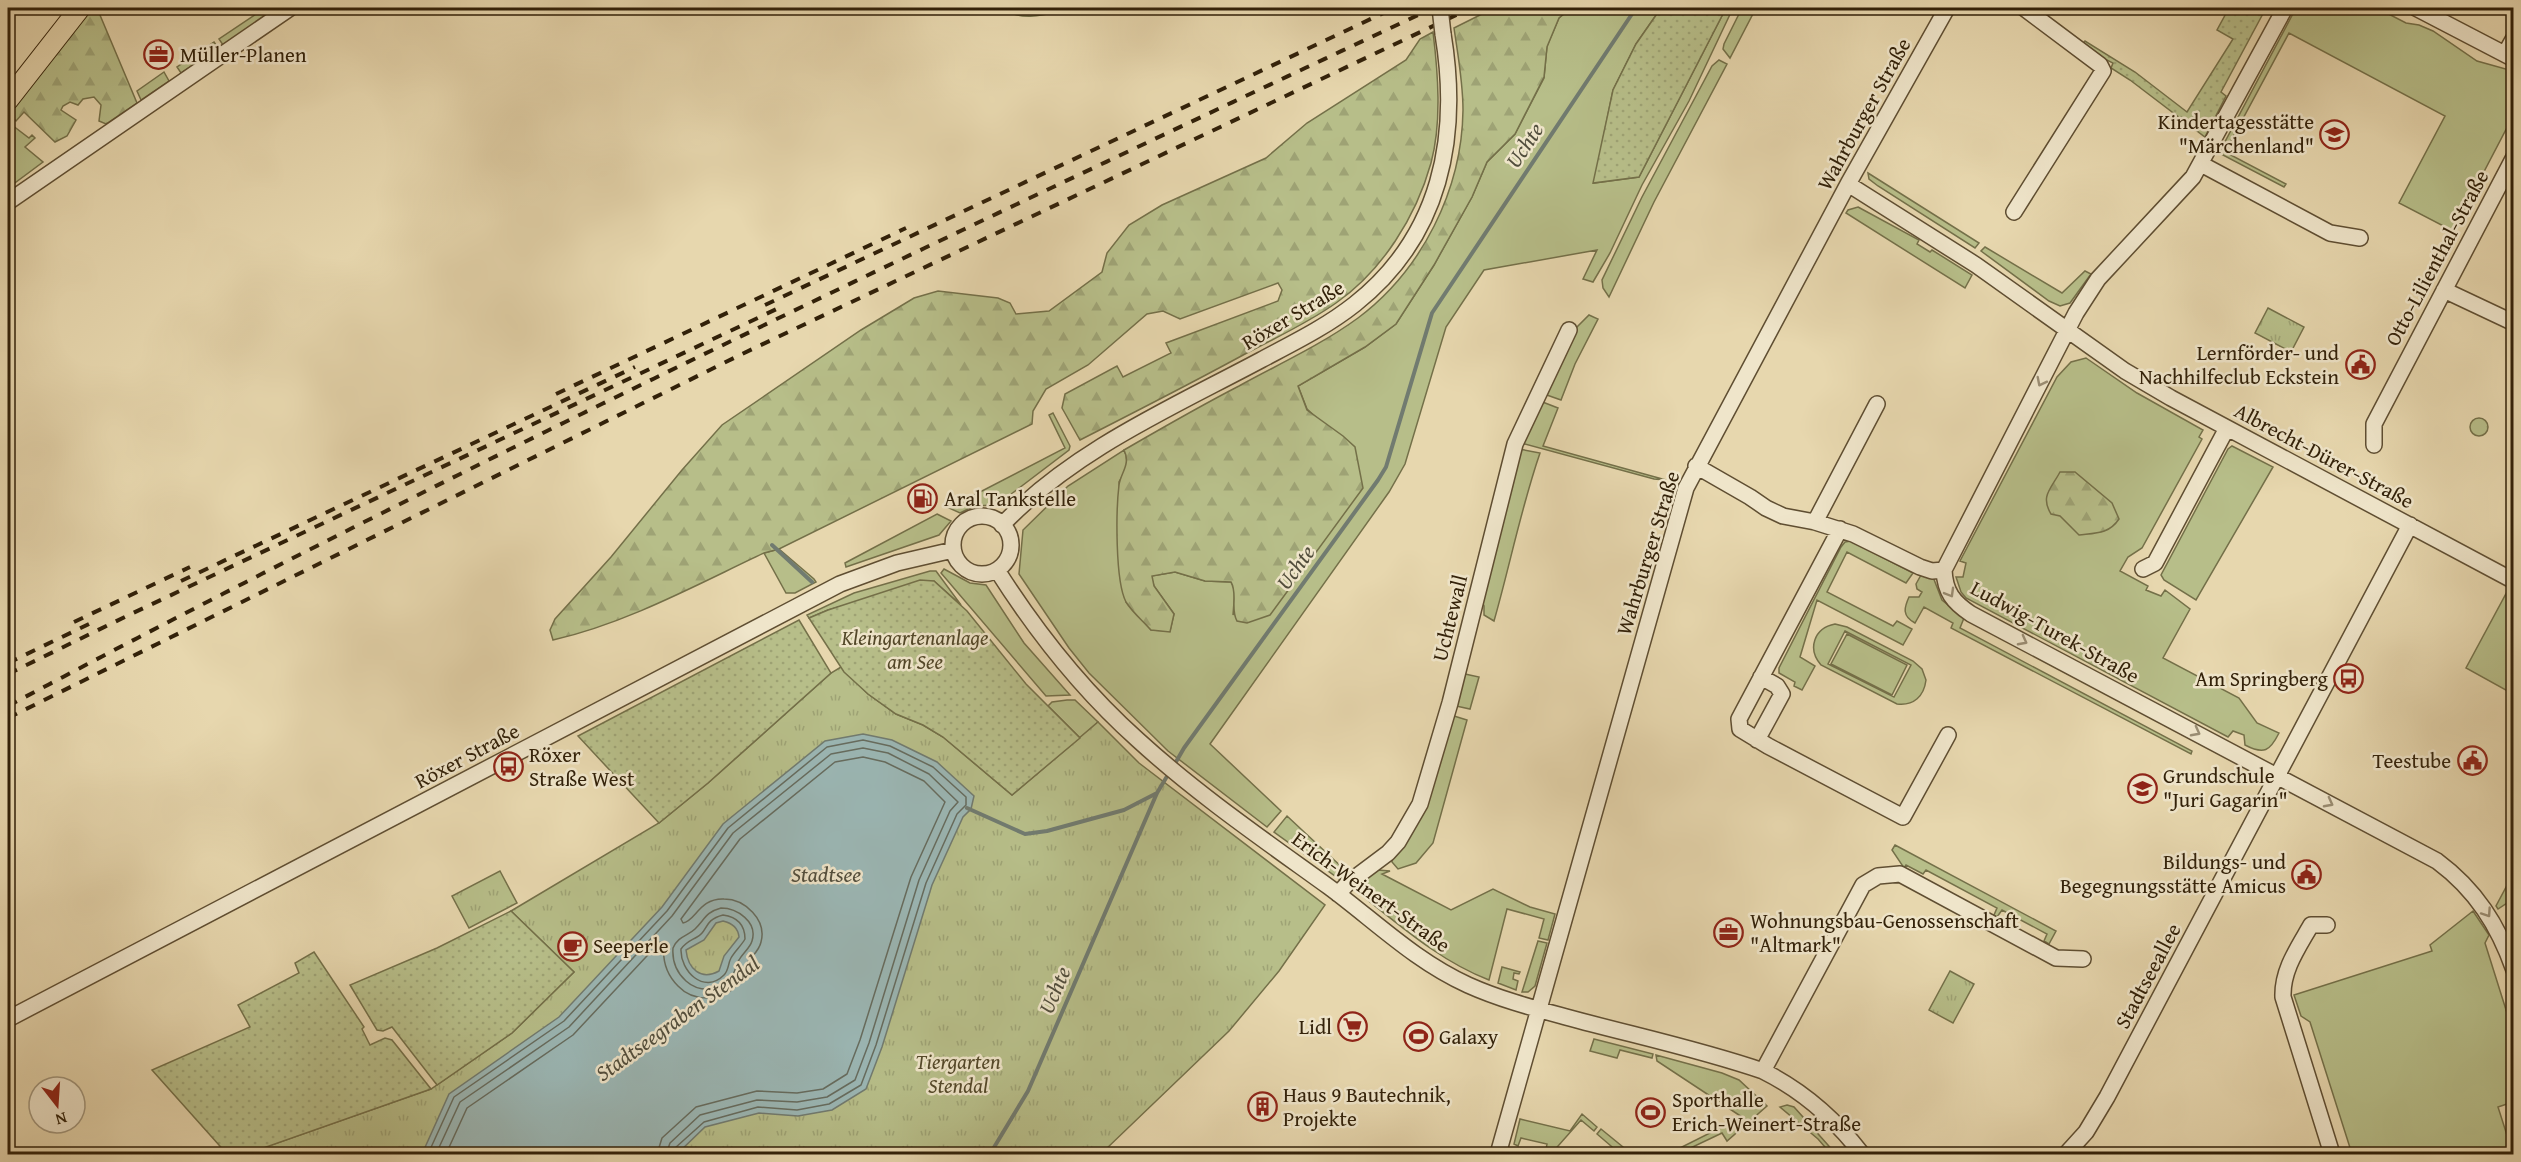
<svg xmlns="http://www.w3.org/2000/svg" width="2521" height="1162" font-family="'Gentium Book Plus',serif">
	<defs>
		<pattern id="forest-firs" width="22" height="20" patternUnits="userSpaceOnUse" patternTransform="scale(1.5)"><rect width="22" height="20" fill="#b7be89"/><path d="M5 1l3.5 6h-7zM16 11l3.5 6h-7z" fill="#9ea375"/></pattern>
		<pattern id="park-tufts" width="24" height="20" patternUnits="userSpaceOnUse" patternTransform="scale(1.5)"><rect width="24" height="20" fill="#b7be89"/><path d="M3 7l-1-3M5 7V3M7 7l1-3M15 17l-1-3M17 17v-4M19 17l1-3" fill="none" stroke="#9ea375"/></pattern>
		<pattern id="garden-dots" width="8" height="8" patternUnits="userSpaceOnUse" patternTransform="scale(1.5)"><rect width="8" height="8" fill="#b7be89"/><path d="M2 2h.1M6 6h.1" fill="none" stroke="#9ea375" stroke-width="1.8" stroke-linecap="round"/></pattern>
	</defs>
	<rect width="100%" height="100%" fill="#e7d7ae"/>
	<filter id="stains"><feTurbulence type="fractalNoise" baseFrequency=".00333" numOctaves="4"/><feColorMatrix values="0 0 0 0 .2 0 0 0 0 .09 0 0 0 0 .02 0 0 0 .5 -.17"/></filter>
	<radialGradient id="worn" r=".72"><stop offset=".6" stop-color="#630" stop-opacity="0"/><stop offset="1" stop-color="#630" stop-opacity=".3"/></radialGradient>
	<!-- grass -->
	<path fill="#b7be89" stroke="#747049" stroke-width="1.5" fill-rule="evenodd" d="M265 8H278L223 45 219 39Z
		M1571 8H1661L1636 44 1613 90 1594 183 1639 177 1726 8H1733L1689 101 1642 185 1610 253 1593 282 1583 279 1597 250 1484 270 1446 327 1405 464 1389 492 1210 744 1281 811 1267 827 1168 751 1089 673 1069 648 1019 574 1023 530 1068 486 1124 450C1130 462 1125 472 1119 482L1126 602 1151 630 1170 631 1174 614 1154 586 1151 576 1175 572 1205 581 1231 582 1235 589 1233 615 1321 422 1307 409 1298 386 1365 347 1396 324 1434 265 1472 197 1487 162 1515 134 1544 78 1547 46 1559 18Z
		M1742 8H1756L1730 58 1723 49 1724 44Z
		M2296 8H2377L2406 23 2419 25 2433 31 2477 61 2513 71V116L2453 231 2399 203 2445 116 2289 33 2225 152 2286 184 2284 187 2219 153Z
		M214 42 218 48 181 73 177 67Z
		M1719 60 1727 64 1654 202 1609 297 1603 288 1602 280 1642 197 1712 66Z
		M164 72 169 81 141 100 137 91Z
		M8 122 29 138 32 135 35 138 25 147 43 162 8 188Z
		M1868 173 1979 243 1975 248 1878 186 1869 179Z
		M1858 207 1919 240 1917 244 1930 252 1932 250 1972 275 1965 288 1846 213 1848 210Z
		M1985 247 2062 293 2085 271 2091 274 2070 303 2060 306 2049 301 1981 251Z
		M1589 315 1598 319 1575 364 1561 400 1544 394 1574 330Z
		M2086 358 2137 393 2203 430 2199 437 2202 439 2142 548 2128 557 2120 571 2148 586 2146 590 2161 596 2165 590 2190 609 2163 658 2239 698 2257 723 2279 733C2270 751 2264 755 2245 745L2244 735 2233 731 2228 737 1966 598 1961 592 1956 577H1963L1966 563 1960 561 2057 377 2071 362Z
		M1540 401 1558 408 1543 446 1666 480 1654 479 1521 443Z
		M1053 413 1070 446 1069 450 1002 501 996 505 974 506 960 513 949 508 1065 448 1049 415Z
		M2232 446 2273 467 2196 600 2164 580 2161 575 2228 449Z
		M1519 449 1540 453C1521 508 1510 565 1494 621L1484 615V606L1481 599Z
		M937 514 951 521 939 535 846 567 845 563Z
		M1851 541 1913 573 1906 583 1847 552 1827 592 1893 626 1897 621 1912 629 1903 645 1817 600 1800 657 1815 666 1802 690 1794 686 1795 682 1779 673V668L1841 547 1845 542Z
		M779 549 814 579 816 582 795 593H786L764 553Z
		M944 569 970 583 986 585 1024 643 1070 695 1046 696 941 573Z
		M930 571H936L961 605 934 581 828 610 809 618 807 615 854 593Z
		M1921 575 1933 577 1942 600 1964 618 1960 628 2192 751 2191 754 1951 628 1953 623 1924 607 1915 623C1902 616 1904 608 1909 597H1919L1922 592 1917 589 1916 584Z
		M2508 590 2513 592V694L2466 668Z
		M1835 624 1847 627 1913 661 1922 669 1926 680C1924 696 1914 706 1897 704L1821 665C1807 649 1814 628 1835 624ZM1845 631 1911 665 1894 697 1828 664Z
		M1847 634 1907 665 1892 695 1831 664Z
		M1465 674 1479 677 1470 709 1456 706Z
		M1067 700H1075L1098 722 1080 738 1048 706 1052 702Z
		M1454 716 1467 720 1433 843 1416 863 1398 869 1392 862V859L1434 783Z
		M1287 816 1346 871 1350 874 1342 881 1274 832Z
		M1895 845 2056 931 2049 944 2044 941 2047 934 2002 910 1997 917 1994 915 1997 908 1926 870 1923 874 1906 865 1904 868 1892 850Z
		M1378 870 1390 871 1382 874 1451 910 1493 889 1530 907 1555 914 1548 940 1539 938 1544 919 1507 909 1489 980C1437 960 1395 921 1351 887Z
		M2513 874V899L2498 909 2496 906Z
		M2473 911 2489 935 2485 943 2513 1032V1102L2498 1107 2513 1154H2352L2310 1022 2301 1016 2294 995 2432 951 2430 945Z
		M1538 941 1547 943 1535 986 1528 992H1522Z
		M1502 967 1520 972 1519 974 1514 973 1513 979 1518 981 1516 990 1498 983Z
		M1594 1039 1653 1054 1652 1058 1620 1050 1617 1058 1590 1051Z
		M1656 1055 1722 1073 1739 1080 1767 1106 1727 1141 1722 1133 1678 1154H1668L1742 1117 1657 1061Z
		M1787 1105 1794 1107 1836 1154H1831L1818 1139 1780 1107Z
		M1582 1114 1597 1127 1594 1131 1581 1120 1551 1154H1545L1547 1144 1521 1138 1518 1146 1514 1144 1520 1119 1570 1131Z
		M1601 1129 1623 1147 1628 1154H1616L1618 1152 1597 1134Z"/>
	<!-- forest -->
	<path fill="url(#forest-firs)" stroke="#747049" stroke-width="1.5" d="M89 8H97L137 103 106 124 99 121 101 105 94 97 83 99 78 105 70 102 63 106 61 110 76 120 67 136 55 142 24 112 16 121 8 113Z
		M1001 8H1075C1050 13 1024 24 1001 8Z
		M1485 8H1571L1559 18 1547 47 1544 77 1515 134 1487 162 1472 197 1434 265 1396 324 1365 347 1298 386 1307 410 1343 436 1355 447 1363 488 1270 615 1247 623 1237 621C1230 609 1238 594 1231 582L1205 581 1175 572 1152 576 1154 586 1174 614 1170 632 1151 630C1143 621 1132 612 1126 602 1115 581 1116 510 1119 485 1121 472 1131 464 1124 450 1162 428 1200 406 1239 386 1279 364 1321 345 1358 318 1422 270 1462 190 1463 110 1463 82 1458 56 1454 28L1486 12Z
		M1433 32C1438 73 1442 122 1431 163 1416 217 1382 271 1336 303 1308 323 1275 338 1245 354 1190 384 1135 412 1080 440L1062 408 1065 394 1117 366 1123 377 1171 353 1166 343 1278 301 1282 290 1278 283 1180 319 1163 311 1147 314 1088 365 1046 389 1033 411 1032 424 779 549 764 553C696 585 627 623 553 640L550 630 555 619 611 557 682 470 722 425 861 330 914 298 938 291 998 298 1010 303 1016 314 1049 311 1102 272 1107 253 1129 225 1162 205 1266 158 1307 123 1406 60 1420 39Z
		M2060 472H2075L2112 503 2119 519C2109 534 2096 533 2079 535L2060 516 2051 514C2040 496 2051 489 2060 472Z"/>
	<!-- park -->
	<path fill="url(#park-tufts)" stroke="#747049" stroke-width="1.5" d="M2268 308 2304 327 2291 352 2255 333Z
		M2470 427a9 9 0 1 1 18 0a9 9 0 1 1-18 0Z
		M841 667 868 694 896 714 923 725 943 737 1012 795 1098 722 1139 763 1325 905 1279 971 1229 1031 1104 1151 1099 1154H246L431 1089 512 1033 574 972 511 911 659 823 708 783 831 673Z
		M500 871 517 903 469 928 452 896Z
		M1950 971 1974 984 1953 1023 1929 1010Z"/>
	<!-- garden -->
	<path fill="url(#garden-dots)" stroke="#747049" stroke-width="1.5" d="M1661 8H1726L1639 177 1593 183 1613 90 1636 44Z
		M2229 8H2266L2221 92 2226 96 2205 137 2130 80 2111 68 2113 63 2089 51 2082 45 2085 41 2135 72 2187 112 2233 39 2217 30Z
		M920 580 934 581 967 611 1026 684 1080 738 1012 795 943 737 923 725 896 714 868 694 844 672 809 618 828 610Z
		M799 620 831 673 708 783 659 823 578 736Z
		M511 911 574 972 512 1033 437 1085 392 1027 383 1031 377 1030 350 985 437 948Z
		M314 952 364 1027 362 1029 370 1045 385 1038 392 1040 431 1089 246 1154H227L152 1070 250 1027 238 1005 299 973 295 963Z"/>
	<!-- water -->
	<path fill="#9bb7b5" stroke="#717b70" stroke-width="1.5" fill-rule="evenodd" d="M863 734 892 740 937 762 974 796 971 809 963 817 932 885 882 1047 866 1089 832 1110 798 1116 759 1113 705 1127 677 1154H422L449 1094 559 1017 662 907 723 824 825 741ZM723 921C732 923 738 927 739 937L724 956 719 971C701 981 688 969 686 950L704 940 716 923Z"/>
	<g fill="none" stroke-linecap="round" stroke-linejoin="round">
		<!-- shore -->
		<path stroke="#666c5f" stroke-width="1.5" d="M721 908C737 908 758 922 752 941 750 948 743 953 739 960 735 966 735 975 729 981 718 992 698 992 686 981 676 972 672 961 673 948 678 936 688 936 695 929 705 919 706 912 721 908Z
			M723 915C737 917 745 925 745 939 741 946 735 951 731 958 728 963 729 970 724 975 704 995 680 971 681 949 686 942 690 941 697 937 708 932 703 920 723 915Z
			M428 1154 454 1097 564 1021 667 911 728 828 827 747 863 740 890 746 933 767 966 797V805L957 814 926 883 876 1045 861 1085 829 1104 797 1110 758 1107 704 1122 675 1148 673 1154
			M436 1154 460 1102 569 1027 672 916 733 833 831 754 863 748 888 753 929 774 958 802 950 811 919 880 869 1043 855 1080 827 1097 797 1102 757 1100 700 1115 670 1143 666 1154
			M446 1154 467 1108 573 1035 660 942 664 944C662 961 666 974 678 986 693 1002 721 1002 736 986 742 980 743 972 746 965 750 957 759 952 761 942 767 920 745 899 724 899 699 898 696 921 683 923L681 919 740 839 835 762 863 757 885 762 924 781 945 802 911 877 860 1040 847 1074 823 1089 797 1093 757 1091 696 1107 662 1138 657 1154"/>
		<!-- stream -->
		<path stroke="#717b70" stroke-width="4" d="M772 545 812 582
			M1173 767 1184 748 1378 480 1386 467 1432 313 1636 8
			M967 808 1025 834 1047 831 1124 810 1157 793
			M990 1154 1028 1091 1157 793 1169 773"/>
		<defs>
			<path id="minor" d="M2285 8 2193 177 2098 279 2076 313 1944 570C1945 592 1953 602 1971 614L2437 861C2476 890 2498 925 2514 970
				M2416 8 2514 59
				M2505 54 2514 38
				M2201 164 2330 233 2360 238
				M1848 184 1976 265 2125 371 2171 398 2514 581
				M8 202 290 8
				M2014 212 2103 71 2100 65 2024 8
				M2444 290 2514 323
				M2374 445V424L2514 157
				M1696 466 1750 497 1766 508 1783 516 1815 522 1853 534 1920 567 1932 571 1944 570
				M953 545a29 29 0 1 1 58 0a29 29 0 1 1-58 0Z
				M1815 522 1877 404
				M1002 525C1074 450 1171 408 1261 360 1293 343 1326 327 1355 304 1441 236 1460 137 1443 34
				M1840 529 1739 719 1740 729 1768 746 1903 817 1948 735
				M2143 569 2155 563 2227 428
				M997 570C1037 633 1082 690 1138 740 1197 794 1264 840 1329 887 1375 921 1415 961 1468 985 1499 999 1533 1008 1566 1017 1632 1035 1699 1049 1763 1071 1803 1091 1835 1119 1862 1154
				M1757 740 1782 694 1777 686 1761 677
				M1338 894 1348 883 1388 853 1398 842 1420 804 1450 703 1515 444 1569 330
				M2327 925H2311C2298 948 2282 970 2283 997L2332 1154
				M8 1019 840 584 897 563 953 550
				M1763 1071 1863 885 1878 876 1900 874 2056 958 2083 959
				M1498 1154 1686 488 1848 184 1947 8
				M2066 1154 2086 1132 2107 1097 2410 525"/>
			<path id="major" d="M8 100 80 8"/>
		</defs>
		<!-- minor casing -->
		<use href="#minor" stroke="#5f4e32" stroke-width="18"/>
		<!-- major casing -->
		<use href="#major" stroke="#322109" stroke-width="22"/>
		<!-- minor -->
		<use href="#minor" stroke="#efe5ca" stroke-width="15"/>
		<!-- major -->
		<use href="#major" stroke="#e7d7ae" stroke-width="20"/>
		<!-- rail -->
		<path stroke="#322109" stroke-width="4" stroke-dasharray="10 10" stroke-linecap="butt" d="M765 305 1394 8
			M556 394 906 228
			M181 581 635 367
			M74 622 190 567
			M8 663 89 624
			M8 674 131 614 783 306
			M8 706C475 458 954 233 1433 8
			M8 718 742 354 1471 8"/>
		<defs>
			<path id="minor-bridge" d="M1440 8 1443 34"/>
		</defs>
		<!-- minor-bridge casing -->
		<use href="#minor-bridge" stroke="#5f4e32" stroke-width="18" stroke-linecap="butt"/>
		<!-- minor-bridge -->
		<use href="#minor-bridge" stroke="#efe5ca" stroke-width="15"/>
	</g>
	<!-- one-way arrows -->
	<defs><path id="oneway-chevron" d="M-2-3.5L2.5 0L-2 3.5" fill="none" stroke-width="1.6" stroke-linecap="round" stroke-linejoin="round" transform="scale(1.5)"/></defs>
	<g stroke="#9a8d73">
		<use href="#oneway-chevron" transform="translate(2041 382) rotate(117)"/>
		<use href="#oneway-chevron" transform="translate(1950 593) rotate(60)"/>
		<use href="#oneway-chevron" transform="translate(2023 641) rotate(28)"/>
		<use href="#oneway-chevron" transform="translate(2196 732) rotate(28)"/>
		<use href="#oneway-chevron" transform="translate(2329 803) rotate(28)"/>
		<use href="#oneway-chevron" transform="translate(2487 913) rotate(56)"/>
	</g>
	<!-- icons -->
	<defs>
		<symbol id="office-ring" viewBox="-11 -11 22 22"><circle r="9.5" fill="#efe5ca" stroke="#8f2418" stroke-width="1.5"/><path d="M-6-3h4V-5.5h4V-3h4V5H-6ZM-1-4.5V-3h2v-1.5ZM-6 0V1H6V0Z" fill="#8f2418"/></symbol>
		<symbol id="school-ring" viewBox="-11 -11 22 22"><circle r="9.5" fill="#efe5ca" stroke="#8f2418" stroke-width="1.5"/><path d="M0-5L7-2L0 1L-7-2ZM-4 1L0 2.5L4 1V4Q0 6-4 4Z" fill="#8f2418"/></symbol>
		<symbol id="civic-ring" viewBox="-11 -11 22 22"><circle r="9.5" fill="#efe5ca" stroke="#8f2418" stroke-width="1.5"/><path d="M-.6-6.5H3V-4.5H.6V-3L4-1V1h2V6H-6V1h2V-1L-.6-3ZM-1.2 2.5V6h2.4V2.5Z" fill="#8f2418"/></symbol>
		<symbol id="fuel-ring" viewBox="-11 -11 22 22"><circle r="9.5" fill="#efe5ca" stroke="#8f2418" stroke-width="1.5"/><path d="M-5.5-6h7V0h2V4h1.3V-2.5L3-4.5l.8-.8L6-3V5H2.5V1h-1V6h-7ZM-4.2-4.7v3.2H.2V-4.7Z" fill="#8f2418"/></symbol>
		<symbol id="bus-ring" viewBox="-11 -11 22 22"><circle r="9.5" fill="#efe5ca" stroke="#8f2418" stroke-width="1.5"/><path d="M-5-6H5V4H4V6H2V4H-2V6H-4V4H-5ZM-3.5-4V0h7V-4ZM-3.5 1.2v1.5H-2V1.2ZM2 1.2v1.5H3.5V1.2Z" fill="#8f2418"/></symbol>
		<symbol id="cafe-ring" viewBox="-11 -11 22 22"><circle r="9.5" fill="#efe5ca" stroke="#8f2418" stroke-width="1.5"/><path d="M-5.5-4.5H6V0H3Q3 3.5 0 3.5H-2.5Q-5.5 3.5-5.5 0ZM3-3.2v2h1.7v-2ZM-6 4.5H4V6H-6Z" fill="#8f2418"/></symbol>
		<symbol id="supermarket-ring" viewBox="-11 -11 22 22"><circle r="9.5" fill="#efe5ca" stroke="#8f2418" stroke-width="1.5"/><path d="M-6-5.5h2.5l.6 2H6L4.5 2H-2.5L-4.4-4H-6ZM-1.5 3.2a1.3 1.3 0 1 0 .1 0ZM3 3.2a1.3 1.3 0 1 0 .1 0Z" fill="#8f2418"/></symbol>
		<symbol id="stadium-ring" viewBox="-11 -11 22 22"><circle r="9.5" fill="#efe5ca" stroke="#8f2418" stroke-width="1.5"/><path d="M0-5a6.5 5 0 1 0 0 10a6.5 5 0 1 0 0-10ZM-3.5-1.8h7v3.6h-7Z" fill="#8f2418"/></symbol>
		<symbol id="building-ring" viewBox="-11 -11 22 22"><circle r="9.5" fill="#efe5ca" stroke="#8f2418" stroke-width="1.5"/><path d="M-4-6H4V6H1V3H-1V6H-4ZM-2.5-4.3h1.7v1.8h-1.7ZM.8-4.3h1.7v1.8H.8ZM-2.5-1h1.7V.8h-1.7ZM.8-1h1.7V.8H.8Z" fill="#8f2418"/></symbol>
	</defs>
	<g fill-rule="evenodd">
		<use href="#office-ring" x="142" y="38" width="33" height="33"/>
		<use href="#school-ring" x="2318" y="118" width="33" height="33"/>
		<use href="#civic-ring" x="2344" y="348" width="33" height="33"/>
		<use href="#fuel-ring" x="906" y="482" width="33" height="33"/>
		<use href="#bus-ring" x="2332" y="662" width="33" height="33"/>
		<use href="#civic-ring" x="2456" y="744" width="33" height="33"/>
		<use href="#bus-ring" x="492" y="750" width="33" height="33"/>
		<use href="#school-ring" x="2126" y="772" width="33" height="33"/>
		<use href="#civic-ring" x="2290" y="858" width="33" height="33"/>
		<use href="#office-ring" x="1712" y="916" width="33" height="33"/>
		<use href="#cafe-ring" x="556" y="930" width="33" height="33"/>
		<use href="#supermarket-ring" x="1336" y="1010" width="33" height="33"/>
		<use href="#stadium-ring" x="1402" y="1020" width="33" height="33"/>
		<use href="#building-ring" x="1246" y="1090" width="33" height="33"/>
		<use href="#stadium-ring" x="1634" y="1096" width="33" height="33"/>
	</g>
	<g text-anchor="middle" stroke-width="5" stroke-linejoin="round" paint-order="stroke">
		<!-- poi labels -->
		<g font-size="21" fill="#322109" stroke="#efe5ca" text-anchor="start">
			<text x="180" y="62">Müller-Planen</text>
			<text x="2314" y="129" text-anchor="end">Kindertagesstätte<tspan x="2314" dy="24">"Märchenland"</tspan></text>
			<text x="2339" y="360" text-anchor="end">Lernförder- und<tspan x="2339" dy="24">Nachhilfeclub Eckstein</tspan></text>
			<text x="944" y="506">Aral Tankstelle</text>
			<text x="2328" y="686" text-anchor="end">Am Springberg</text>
			<text x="529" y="762">Röxer<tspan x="529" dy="24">Straße West</tspan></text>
			<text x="2451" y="768" text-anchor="end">Teestube</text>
			<text x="2163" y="783">Grundschule<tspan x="2163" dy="24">"Juri Gagarin"</tspan></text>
			<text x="2286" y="869" text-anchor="end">Bildungs- und<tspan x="2286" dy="24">Begegnungsstätte Amicus</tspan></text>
			<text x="1750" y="928">Wohnungsbau-Genossenschaft<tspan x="1750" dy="24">"Altmark"</tspan></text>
			<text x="593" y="953">Seeperle</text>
			<text x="1332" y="1034" text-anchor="end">Lidl</text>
			<text x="1439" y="1044">Galaxy</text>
			<text x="1283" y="1102">Haus 9 Bautechnik,<tspan x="1283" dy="24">Projekte</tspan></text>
			<text x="1672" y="1107">Sporthalle<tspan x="1672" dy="24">Erich-Weinert-Straße</tspan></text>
		</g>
		<!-- street labels -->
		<g font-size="21" fill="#322109" stroke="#efe5ca">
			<text transform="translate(1864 114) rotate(-61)" y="7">Wahrburger Straße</text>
			<text transform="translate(2437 258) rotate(-62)" y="7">Otto-Lilienthal-Straße</text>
			<text transform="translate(1293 315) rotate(-31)" y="7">Röxer Straße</text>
			<text transform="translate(2324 456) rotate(28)" y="7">Albrecht-Dürer-Straße</text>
			<text transform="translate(1648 553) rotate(-73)" y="7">Wahrburger Straße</text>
			<text transform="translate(1450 618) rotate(-76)" y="7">Uchtewall</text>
			<text transform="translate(2055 632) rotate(29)" y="7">Ludwig-Turek-Straße</text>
			<text transform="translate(467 756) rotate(-28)" y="7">Röxer Straße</text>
			<text transform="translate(1371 892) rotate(36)" y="7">Erich-Weinert-Straße</text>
			<text transform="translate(2148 976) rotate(-62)" y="7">Stadtseeallee</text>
		</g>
		<!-- park labels -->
		<g font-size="21" font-style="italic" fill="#534829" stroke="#efe5ca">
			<text x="915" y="645">Kleingartenanlage<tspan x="915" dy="24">am See</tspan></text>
			<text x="958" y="1069">Tiergarten<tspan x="958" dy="24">Stendal</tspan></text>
		</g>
		<!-- water labels -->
		<g font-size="22" font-style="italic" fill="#524e3d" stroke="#efe5ca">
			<text transform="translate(1524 145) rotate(-56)" y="8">Uchte</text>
			<text transform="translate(1295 567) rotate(-54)" y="8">Uchte</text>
			<text x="826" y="882">Stadtsee</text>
			<text transform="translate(1054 990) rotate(-67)" y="8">Uchte</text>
			<text transform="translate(677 1018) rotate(-36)" y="8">Stadtseegraben Stendal</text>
		</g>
	</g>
	<!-- margin -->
	<rect width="2521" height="1162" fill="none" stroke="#e7d7ae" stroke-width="30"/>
	<rect x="9" y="9" width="2503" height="1144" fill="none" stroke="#322109" stroke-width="3"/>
	<rect x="15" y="15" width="2491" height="1132" fill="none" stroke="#322109" stroke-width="1.5"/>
	<!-- north arrow -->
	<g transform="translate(57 1105) rotate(163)"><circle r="28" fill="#efe5ca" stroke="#a3977d" stroke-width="1.5"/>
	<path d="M0-4.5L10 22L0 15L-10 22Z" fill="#8f2418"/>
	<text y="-9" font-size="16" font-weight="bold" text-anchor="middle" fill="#322109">N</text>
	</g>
	<rect width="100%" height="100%" filter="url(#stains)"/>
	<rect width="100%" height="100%" fill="url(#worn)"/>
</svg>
